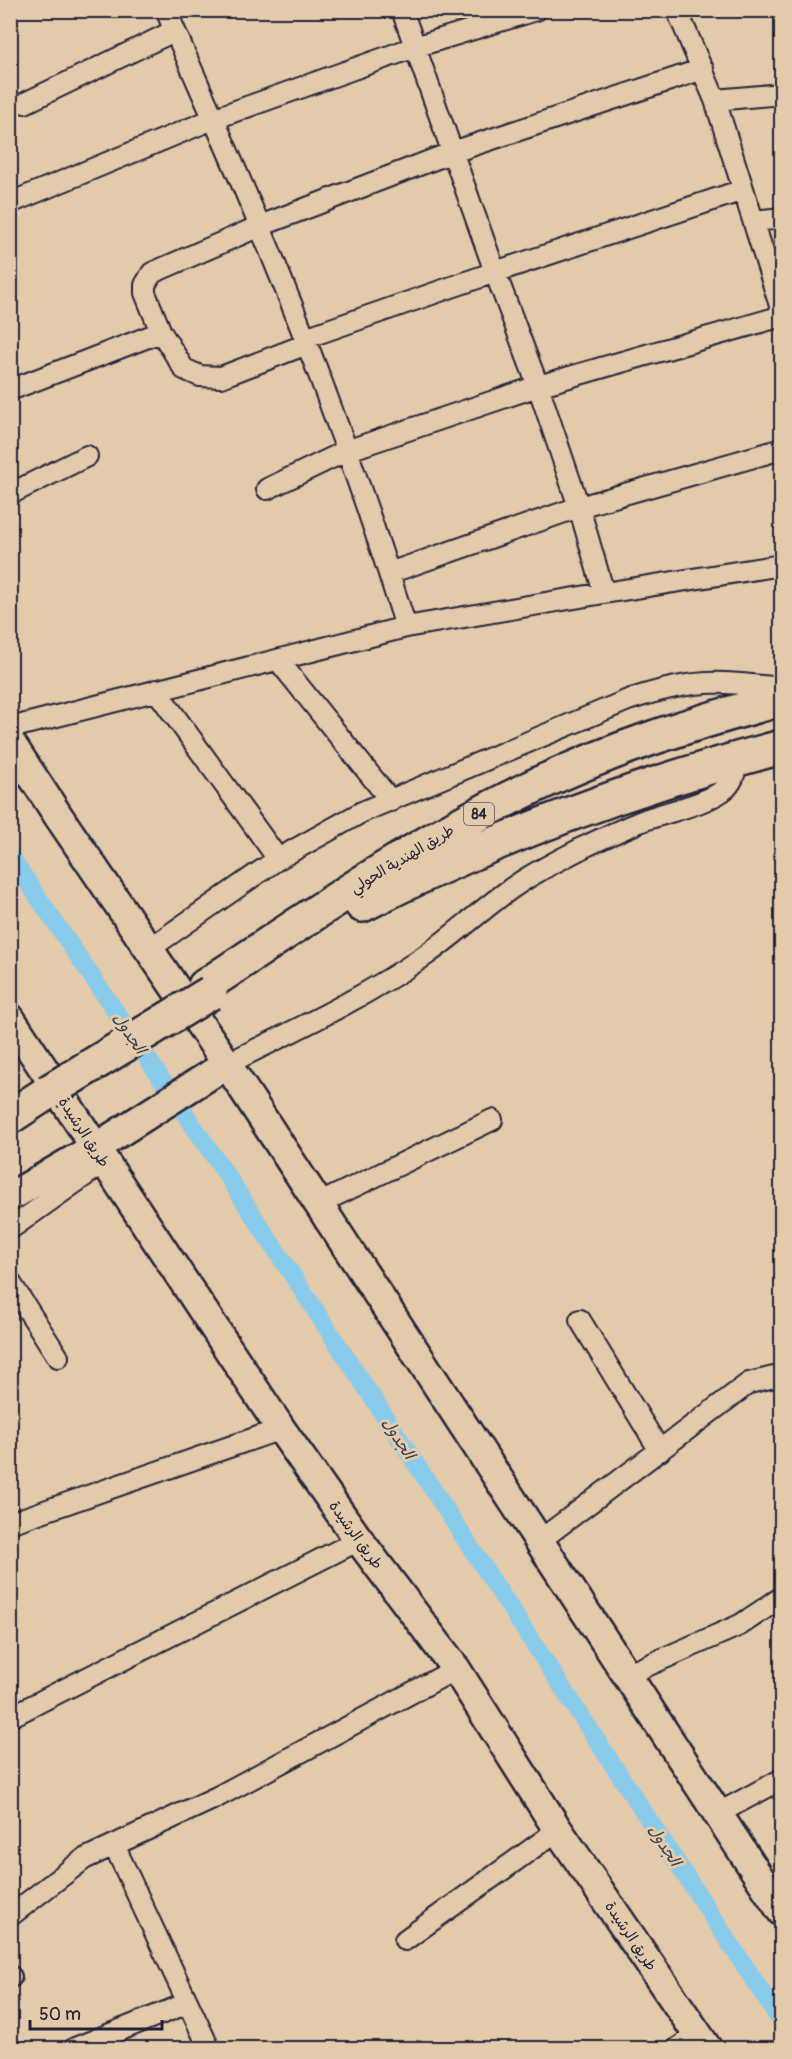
<svg xmlns="http://www.w3.org/2000/svg" width="792" height="2059" font-family="Pangolin,'Playpen Sans Arabic',sans-serif">
	<rect width="100%" height="100%" fill="#e3caab"/>
	<filter id="ink" filterUnits="userSpaceOnUse"><feTurbulence type="fractalNoise" baseFrequency=".0167" numOctaves="2"/><feDisplacementMap in="SourceGraphic" scale="12" xChannelSelector="R" yChannelSelector="G"/><feConvolveMatrix kernelMatrix="1 2 1 2 8 2 1 2 1" color-interpolation-filters="sRGB"/></filter>
	<g filter="url(#ink)">
		<g fill="none" stroke-linecap="round" stroke-linejoin="round">
			<!-- canal -->
			<path stroke="#89cbea" stroke-width="18" d="M10 856 230 1180 782 2023"/>
			<defs>
				<path id="street" d="M166 10C197 83 230 154 260 227 315 358 364 492 406 627
					M402 10 495 272 538 386 579 507 604 593
					M677 10 715 100 782 312
					M715 100 782 94
					M25 103 174 31
					M10 203 213 119 415 47 536 10
					M754 221 782 218
					M305 338 495 272 743 190
					M307 344 221 377 200 376 184 369 161 332 145 293V285L152 273 260 226 453 152 703 69
					M10 390 161 332
					M267 489 346 451 538 386 782 316
					M10 494 87 456
					M389 573 579 507 782 449
					M278 660 391 801
					M156 690 278 859
					M10 728 406 627 604 593 782 565
					M149 949 278 859 362 812 628 700C659 690 692 681 725 683 744 684 763 686 782 688
					M227 1064C295 1030 364 998 426 955 454 935 478 913 505 893 529 875 557 861 584 847 603 838 622 829 642 821 665 812 708 804 726 788 734 780 737 769 735 759
					M318 1204 492 1120
					M10 1229 104 1162
					M10 1282 58 1357
					M580 1320 660 1451
					M10 1523 281 1429
					M539 1541 749 1383 782 1375
					M626 1675 740 1625 782 1597
					M10 1717 359 1540
					M717 1814 782 1779
					M114 1845 209 2048
					M10 1916 84 1859 217 1797 456 1669
					M405 1940 558 1830
					M10 1976 11 1977
					M75 2048 188 2003
					M678 2048 698 2035"/>
				<path id="secondary" d="M10 742 59 817 227 1064 782 1912
					M10 1018 281 1429 359 1540 456 1669 558 1830 707 2048
					M95 1148 227 1064
					M10 1197 94 1148"/>
				<path id="highway" d="M362 905C492 839 641 783 782 747
					M205 986C311 916 415 843 530 788 610 749 696 722 782 699
					M10 1117 48 1092"/>
			</defs>
			<!-- street casing -->
			<use href="#street" stroke="#22223b" stroke-width="24"/>
			<!-- secondary casing -->
			<use href="#secondary" stroke="#22223b" stroke-width="33"/>
			<!-- highway casing -->
			<use href="#highway" stroke="#22223b" stroke-width="38"/>
			<!-- street -->
			<use href="#street" stroke="#e3caab" stroke-width="20"/>
			<!-- secondary -->
			<use href="#secondary" stroke="#e3caab" stroke-width="28"/>
			<!-- highway -->
			<use href="#highway" stroke="#e3caab" stroke-width="33"/>
			<defs>
				<path id="highway-bridge" d="M48 1092 210 993"/>
			</defs>
			<!-- highway-bridge casing -->
			<use href="#highway-bridge" stroke="#22223b" stroke-width="38" stroke-linecap="butt"/>
			<!-- highway-bridge -->
			<use href="#highway-bridge" stroke="#e3caab" stroke-width="33"/>
		</g>
	</g>
	<g text-anchor="middle" stroke-width="6" stroke-linejoin="round" paint-order="stroke">
		<!-- shield labels -->
		<rect fill="#e3caab" stroke="#5c545d" stroke-width="1.5" x="464" y="803" width="30" height="22" rx="4.5"/>
		<g font-size="14" font-weight="bold" fill="#22223b">
			<text x="479" y="819">84</text>
		</g>
		<!-- street labels -->
		<g font-size="15" fill="#22223b" stroke="#e3caab">
			<text transform="translate(402 859) rotate(-31)" y="5">طريق الهندية الحولي</text>
			<text transform="translate(84 1132) rotate(57)" y="5">طريق الرشيدة</text>
			<text transform="translate(356 1535) rotate(54)" y="5">طريق الرشيدة</text>
			<text transform="translate(631 1936) rotate(56)" y="5">طريق الرشيدة</text>
		</g>
		<!-- water labels -->
		<g font-size="16" font-style="italic" fill="#313b55" stroke="#e3caab">
			<text transform="translate(130 1033) rotate(56)" y="6">الجدول</text>
			<text transform="translate(399 1438) rotate(57)" y="6">الجدول</text>
			<text transform="translate(665 1845) rotate(57)" y="6">الجدول</text>
		</g>
	</g>
	<!-- margin -->
	<rect width="792" height="2059" fill="none" stroke="#e3caab" stroke-width="36"/>
	<rect x="18" y="18" width="756" height="2023" fill="none" stroke="#22223b" stroke-width="2" filter="url(#ink)"/>
	<!-- scale -->
	<path d="M30 2020v9h132v-9" fill="none" stroke="#22223b" stroke-width="3"/>
	<text x="39" y="2020" font-size="18" fill="#22223b" stroke="#e3caab" stroke-width="4.5" paint-order="stroke">50 m</text>
</svg>
